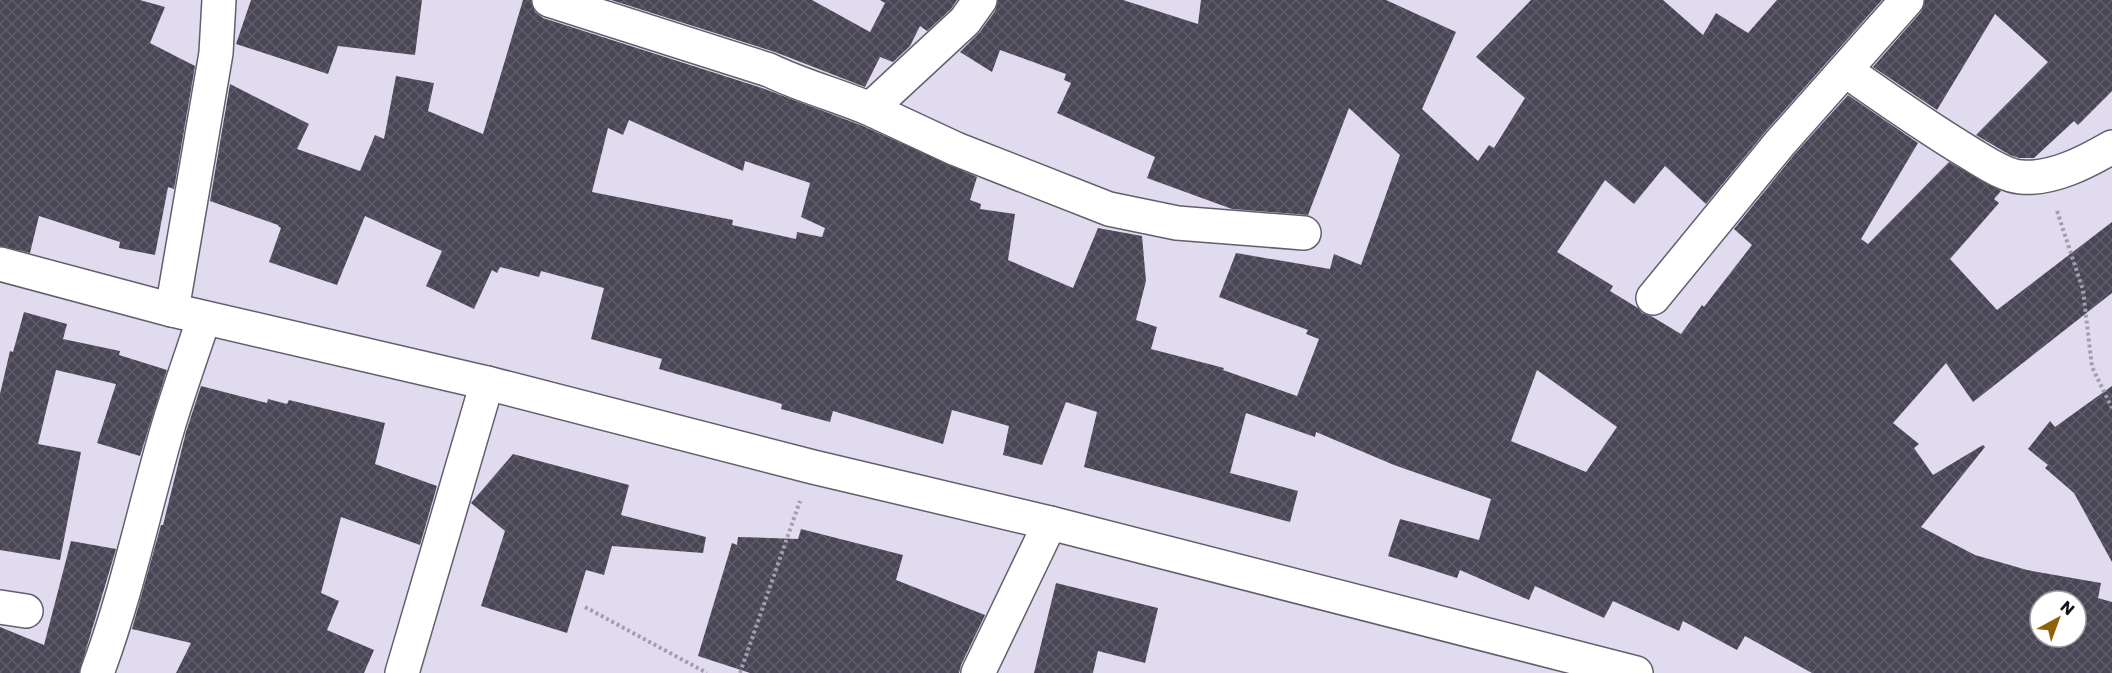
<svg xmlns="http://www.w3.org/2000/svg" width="2112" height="673" font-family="Poppins,sans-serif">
	<defs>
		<pattern id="building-cross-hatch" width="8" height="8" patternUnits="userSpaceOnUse" patternTransform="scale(1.5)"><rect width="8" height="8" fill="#4a4655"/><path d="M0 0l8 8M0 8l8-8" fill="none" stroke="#605d69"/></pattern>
	</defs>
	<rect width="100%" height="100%" fill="#e0dbee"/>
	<!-- building -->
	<path fill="url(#building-cross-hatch)" fill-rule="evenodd" d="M0 0H140L165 7 150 43 195 66 174 189 168 187 155 255 119 248 120 242 39 216 30 253 0 246Z
		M251 0H422L415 55 338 46 328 74 236 44Z
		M523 0H531L535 12 543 18 762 88 863 126 977 177 970 200 981 204 980 209 1015 214 1008 260 1073 288 1098 228 1142 236 1146 281 1136 320 1157 327 1151 349 1224 368 1223 370 1297 396 1319 339 1306 334 1308 330 1219 297 1236 253 1330 269 1334 254 1361 265 1400 155 1349 108 1308 215 1232 209 1147 178 1155 157 1057 113 1071 83 1064 80 1066 74 1000 50 992 72 960 52 980 32 995 11 998 0H1123L1198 24 1201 0H1386L1456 32 1422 109 1478 161 1489 145 1494 148 1525 98 1476 57 1531 0H1663L1703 35 1716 13 1748 33 1777 0H1882L1766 131 1706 204 1665 166 1634 204 1605 180 1557 252 1613 286 1610 291 1638 308 1642 313 1651 316 1681 334 1702 305 1704 307 1752 245 1734 229 1794 155 1848 95 1918 143 1861 239 1868 244 1949 162 2001 191 1994 199 1999 203 1950 259 1997 310 2112 222V293L1973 402 1946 363 1893 423 1919 444 1914 448 1933 475 1983 445 1985 447 1921 527 1975 555 2027 570 2101 583 2098 598 2112 602V673H1812L1745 636 1737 650 1683 621 1679 631 1613 601 1604 618 1535 586 1529 600 1460 570 1457 578 1388 556 1400 519 1479 540 1491 499 1394 465 1316 432 1315 437 1246 413 1230 473 1298 491 1290 522 1084 467 1097 412 1066 402 1042 465 1003 455 1009 426 952 410 943 444 833 411 830 422 781 409 782 404 659 369 662 359 591 339 604 288 541 271 539 277 500 267 497 273 492 270 474 309 426 286 442 251 365 216 337 285 269 262 281 228 278 226V225L210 201 230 84 309 124 297 149 360 171 375 135 384 139 396 76 434 83 428 111 483 134ZM629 120 743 171 745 161 810 183 801 217 825 228 822 237 797 232 796 239 732 225 733 220 592 192 608 128 623 135ZM1537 370 1617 427 1586 472 1511 441ZM2040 601H2076V637H2040Z
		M611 0H812L870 32 885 3 880 0H957L951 9 927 31 920 26 910 46 893 62 880 57 865 87 775 52Z
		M1925 0H2112V91L2078 125 2074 121 2034 158H2019L2010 155 1976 135 2048 62 1995 14 1937 110 1873 67 1921 12Z
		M24 312 67 324 63 339 120 351 119 355 167 370 140 456 97 443 116 384 56 370 38 444 81 452 60 560 0 550V394L10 351 13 352Z
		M201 386 267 403 268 399 287 404 289 400 385 423 375 464 437 486 420 545 341 517 321 593 339 601 327 630 374 650 364 673H176L191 643 132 629 161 525H163L186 432Z
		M2112 386V562L2074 493 2045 468 2048 465 2028 449 2050 421 2055 427Z
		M513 454 629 485 621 515 706 537 703 553 612 546 604 575 586 570 567 633 481 606 505 531 471 503Z
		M801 529 903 555 896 580 985 615 961 665 959 673H750L698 656 732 543 737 545 738 537 798 539Z
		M71 541 116 549 79 673H0V627L44 645Z
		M1056 583 1158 608 1145 663 1098 651 1093 673H1034Z"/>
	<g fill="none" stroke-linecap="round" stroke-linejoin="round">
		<defs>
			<path id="minor" d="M549 0 769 70C802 86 837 95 870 109L965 21 980 0
				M1845 70C1886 99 1928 128 1971 154 1986 163 2005 176 2021 177 2052 180 2086 162 2112 147
				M870 109 956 149 1109 209 1177 223 1304 233
				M1653 298 1780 143 1907 0
				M172 310 216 53 219 0
				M0 607 26 611
				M97 673C127 593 144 509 168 427 179 390 192 354 204 318
				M402 673 487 383
				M978 673 1050 523"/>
			<path id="primary" d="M0 264 172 310 487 383 813 467 1050 523 1636 673"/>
		</defs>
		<!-- minor casing -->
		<use href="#minor" stroke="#635e6e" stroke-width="36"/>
		<!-- primary casing -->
		<use href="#primary" stroke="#635e6e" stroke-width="36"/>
		<!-- path -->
		<path stroke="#a29ead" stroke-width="4" stroke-dasharray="3 3" stroke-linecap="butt" d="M2057 211 2083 290 2092 367 2112 408
			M585 607 707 673
			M740 673 800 501"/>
		<!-- minor -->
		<use href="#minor" stroke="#fff" stroke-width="33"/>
		<!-- primary -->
		<use href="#primary" stroke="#fff" stroke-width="33"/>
	</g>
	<!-- north arrow -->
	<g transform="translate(2058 619) rotate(41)"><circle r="28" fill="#ffffff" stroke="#a1a0a3" stroke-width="1.5"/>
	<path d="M0-4.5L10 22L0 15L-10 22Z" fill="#8f610b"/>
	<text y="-9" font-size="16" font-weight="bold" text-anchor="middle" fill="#141218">N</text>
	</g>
</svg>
